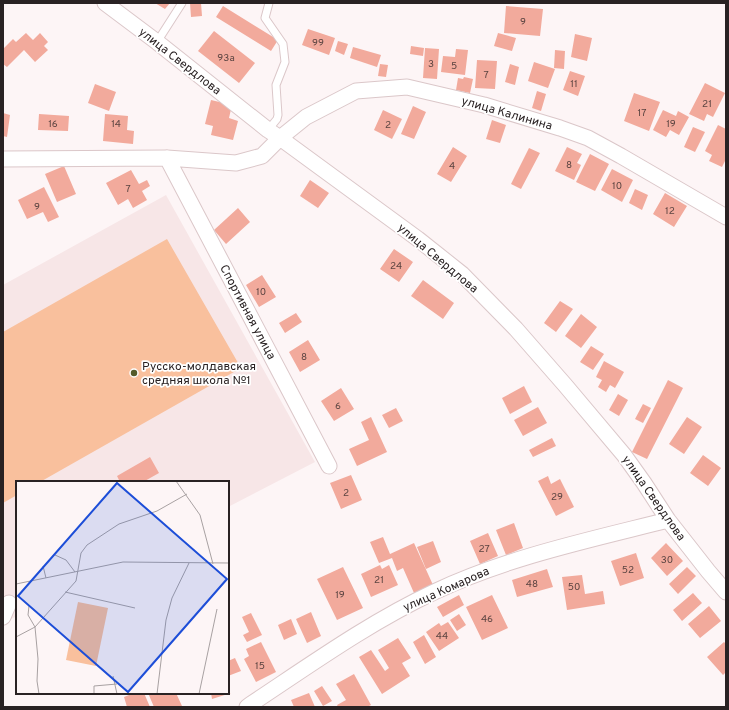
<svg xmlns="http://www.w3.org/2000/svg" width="729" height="710" font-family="Overpass,sans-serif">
	<rect width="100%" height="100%" fill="#fdf5f6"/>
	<!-- built -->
	<path fill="#f7e6e7" d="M166 195 315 462 228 507V482H17V616L3 623V285Z"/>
	<!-- green -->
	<path fill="#f9c09d" d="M167 239 241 368 40 482H17V495L3 503V332Z"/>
	<!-- building -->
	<path fill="#f2aa9c" d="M155 3H170L165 9Z
		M190 3H201L202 16 191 17Z
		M223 6 278 40 271 51 216 17Z
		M506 6 543 9 540 36 504 33Z
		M308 29 335 38 329 55 302 45Z
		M214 31 255 63 239 83 198 51Z
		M26 33 33 40 40 33 48 42 44 46 48 50 35 62 24 50 7 67 3 64V49L13 39 16 42Z
		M498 33 516 38 512 51 494 46Z
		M575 34 592 38 587 61 571 57Z
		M338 41 348 44 344 55 335 51Z
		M411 46 424 48 423 56 410 54Z
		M353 47 381 55 377 67 350 58Z
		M425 48 439 49 437 79 423 78Z
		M456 49 468 50 465 75 441 72 443 56 455 57Z
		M555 50 565 51 564 69 554 68Z
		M477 60 497 61 495 89 475 88Z
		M534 62 555 69 548 88 528 81Z
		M380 64 388 65 386 77 378 76Z
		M510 64 519 67 515 85 505 82Z
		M570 71 585 76 578 96 563 90Z
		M464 77 473 79 470 93 456 90 458 78 463 79Z
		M705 83 725 93 713 117 707 114 704 121 689 114Z
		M95 84 116 92 109 111 88 103Z
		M537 91 546 94 541 111 532 108Z
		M634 93 660 102 649 131 624 121Z
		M211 100 232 105 229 118 238 121 233 140 211 135 213 126 205 124Z
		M413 106 426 112 414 139 401 134Z
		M383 110 402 119 392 139 374 130Z
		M663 110 676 116 678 111 689 117 679 135 670 130 666 137 653 130Z
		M3 113 10 115 7 137 3 136Z
		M39 114 69 116 68 131 38 130Z
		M105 114 128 116 127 130 134 131 133 144 103 141Z
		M492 120 506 125 500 143 486 139Z
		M718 125 726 129V159L722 167 709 161 712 155 705 151Z
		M693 127 705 132 695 152 684 147Z
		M453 147 467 156 451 182 437 174Z
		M567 147 582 154 577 163 581 165 574 180 555 171Z
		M529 148 540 153 521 189 511 184Z
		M590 154 609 164 595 191 576 182Z
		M64 166 76 194 57 202 45 174Z
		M612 169 633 180 622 202 601 190Z
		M131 170 139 184 147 180 150 186 142 191 147 200 133 208 128 199 118 205 106 183Z
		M310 180 329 193 318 208 300 196Z
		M44 187 59 217 48 222 43 212 27 219 18 200Z
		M635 189 648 195 642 210 629 203Z
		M665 193 687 206 674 227 653 214Z
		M238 208 250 222 226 244 214 230Z
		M394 249 413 262 399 282 380 269Z
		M262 275 276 297 259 307 246 285Z
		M423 280 454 303 443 319 411 296Z
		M560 301 573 309 556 332 544 323Z
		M296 313 302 322 285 333 279 323Z
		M581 314 597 327 581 348 565 336Z
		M308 340 320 360 300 372 289 352Z
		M591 346 604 354 593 370 580 362Z
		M604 361 624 372 615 388 610 385 606 392 598 387 602 380 596 377Z
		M668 380 683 388 647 459 632 452Z
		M524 386 532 402 510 414 502 398Z
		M341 388 354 409 334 421 321 401Z
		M618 394 628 400 619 416 609 410Z
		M643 404 651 408 643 423 635 419Z
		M538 407 547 423 523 436 514 420Z
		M396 408 403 421 389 428 382 415Z
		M371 417 387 452 357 466 349 449 369 440 361 422Z
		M687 417 702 427 684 454 669 444Z
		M552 438 556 446 533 457 529 450Z
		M703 455 721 468 708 486 690 473Z
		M150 457 159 473 143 482H120L117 476Z
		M351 475 362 500 341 509 330 483Z
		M548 476 551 484 560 479 574 507 556 516 538 481Z
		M514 523 523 548 506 555 496 530Z
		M488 533 498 556 480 564 470 541Z
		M383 537 390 554 414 543 433 585 414 593 403 568 397 571 392 558 379 563 370 542Z
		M433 541 441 562 426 569 417 547Z
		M666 543 683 561 667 576 651 558Z
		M636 553 644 578 620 586 611 561Z
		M380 565 382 569 389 565 398 585 371 597 361 574Z
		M343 567 363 608 337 620 317 579Z
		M687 567 696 576 678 594 669 584Z
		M547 569 553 587 517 597 512 580Z
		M582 575 585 594 603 591 605 604 567 610 562 577Z
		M693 593 702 603 682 621 673 610Z
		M459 595 464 605 443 617 437 607Z
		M492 595 508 628 482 640 466 607Z
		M709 606 721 621 700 638 688 624Z
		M311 612 321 636 307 643 296 619Z
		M251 613 262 635 247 642 243 635 249 632 242 617Z
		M459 614 466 625 457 631 450 620Z
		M291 619 297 634 284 640 278 625Z
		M448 622 459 638 439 651 426 632 439 623 441 626Z
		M424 635 436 657 425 664 413 642Z
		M398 638 411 658 402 663 410 676 382 694 359 657 371 650 385 671 389 668 378 650Z
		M261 642 276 672 256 682 244 659 249 656 246 649Z
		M724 642 726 644V672L723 675 707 657Z
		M235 658 241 671 228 676V661Z
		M354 674 371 705 367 707H338L337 705 346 700 336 684Z
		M322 686 332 701 323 706 314 691Z
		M134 693H144L150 707H127L124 697Z
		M148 693H176L182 706 178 707H154Z
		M211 693H231L212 699Z
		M309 693 315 707H294L291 700Z"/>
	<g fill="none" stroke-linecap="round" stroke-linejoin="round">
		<defs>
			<path id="service" d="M157 42 182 3
				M268 130 277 119 278 115 276 85 285 62 283 44 265 18 269 3"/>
			<path id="minor" d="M105 3 157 42 268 130 280 138 418 239 462 274 516 329 565 385 624 455 644 483 668 520 708 571 726 592
				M167 158 329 466
				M3 159 167 158 236 163 262 156 280 138 306 117 356 91 407 87 484 105 560 128 588 138 621 156 726 217
				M3 617 9 603
				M247 707 251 704C310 665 370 622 434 592 508 557 589 540 668 520"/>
		</defs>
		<!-- service casing -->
		<use href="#service" stroke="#dbc7c9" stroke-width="9"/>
		<!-- minor casing -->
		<use href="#minor" stroke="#dbc7c9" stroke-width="17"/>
		<!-- service -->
		<use href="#service" stroke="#fff" stroke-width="7"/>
		<!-- minor -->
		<use href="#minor" stroke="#fff" stroke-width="15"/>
	</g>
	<!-- markers -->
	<circle fill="#545b2a" stroke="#fff" stroke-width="1.5" cx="134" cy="373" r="4"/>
	<g text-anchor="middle" stroke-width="3.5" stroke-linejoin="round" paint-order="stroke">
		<!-- number labels -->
		<g font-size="10" fill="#5b4441">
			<text x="523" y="25">9</text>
			<text x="318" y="46">99</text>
			<text x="226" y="61">93а</text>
			<text x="431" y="67">3</text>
			<text x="454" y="69">5</text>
			<text x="486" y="78">7</text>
			<text x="574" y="87">11</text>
			<text x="707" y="107">21</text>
			<text x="642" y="116">17</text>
			<text x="53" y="127">16</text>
			<text x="116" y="127">14</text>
			<text x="671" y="127">19</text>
			<text x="388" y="128">2</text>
			<text x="569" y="168">8</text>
			<text x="452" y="169">4</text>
			<text x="617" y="189">10</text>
			<text x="128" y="192">7</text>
			<text x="37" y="210">9</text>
			<text x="670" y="214">12</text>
			<text x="396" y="269">24</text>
			<text x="261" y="295">10</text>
			<text x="304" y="360">8</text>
			<text x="338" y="409">6</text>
			<text x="346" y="496">2</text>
			<text x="557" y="500">29</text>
			<text x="484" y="552">27</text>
			<text x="667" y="563">30</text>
			<text x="628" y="573">52</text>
			<text x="379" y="583">21</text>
			<text x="532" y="587">48</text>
			<text x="574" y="590">50</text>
			<text x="340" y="598">19</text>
			<text x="487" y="622">46</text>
			<text x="442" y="639">44</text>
			<text x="260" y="669">15</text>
		</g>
		<!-- street labels -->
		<g font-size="12" fill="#292223" stroke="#fff">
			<text transform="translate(180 61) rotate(38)" y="4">улица Свердлова</text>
			<text transform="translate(507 113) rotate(16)" y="4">улица Калинина</text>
			<text transform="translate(438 258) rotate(40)" y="4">улица Свердлова</text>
			<text transform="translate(248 312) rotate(62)" y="4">Спортивная улица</text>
			<text transform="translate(654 498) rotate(55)" y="4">улица Свердлова</text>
			<text transform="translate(446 589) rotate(-24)" y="4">улица Комарова</text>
		</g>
		<!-- poi labels -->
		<g font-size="12" fill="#292223" stroke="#fff" text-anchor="start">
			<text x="142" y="370">Русско-молдавская<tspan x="142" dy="14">средняя школа №1</tspan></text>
		</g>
	</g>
	<!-- overview -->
	<g transform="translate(16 481)">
		<rect width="213" height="213" fill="#fdf5f6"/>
		<path d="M62 121 92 127 80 185 50 179Z" fill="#f9c09d"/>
		<path fill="none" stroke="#a8a1a2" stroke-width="1" d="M160 0 184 34 197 83M39 74 50 79 59 91M27 85 30 97M0 103 107 81 213 82M49 111 119 127M13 125 12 134 19 146 22 178 21 200 23 213M0 156 19 146 60 100 65 72 71 64 103 43 141 30 171 13M97 195 101 213M78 213V205L101 203M141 213 150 139 156 117 173 82M183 213 201 128"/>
		<path fill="#1d4ed8" fill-opacity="0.15" stroke="#1d4ed8" stroke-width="2" d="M101 2 211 98 112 211 2 115Z"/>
		<rect width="213" height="213" fill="none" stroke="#292223" stroke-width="2"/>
	</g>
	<!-- border -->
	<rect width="729" height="710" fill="none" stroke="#292223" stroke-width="8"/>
</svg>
